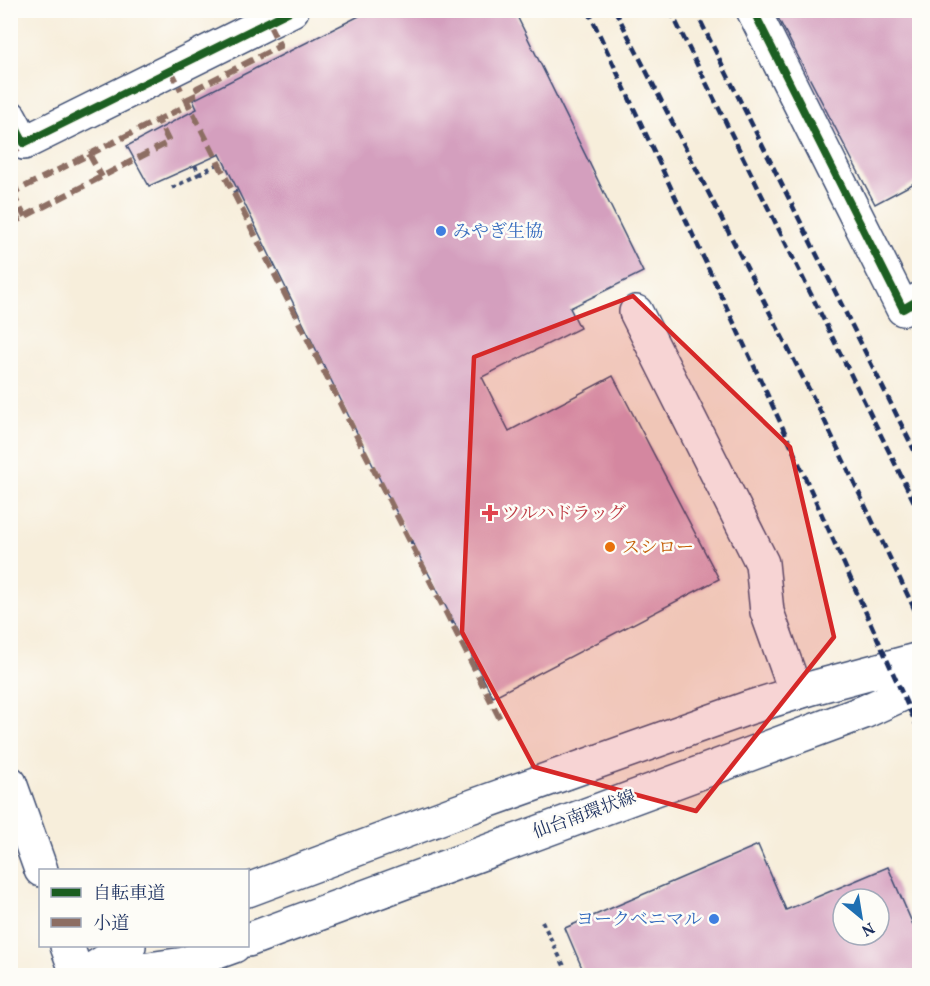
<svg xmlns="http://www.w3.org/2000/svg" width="930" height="986" font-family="Vollkorn,'Noto Serif JP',serif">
	<rect width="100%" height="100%" fill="#fdfcf7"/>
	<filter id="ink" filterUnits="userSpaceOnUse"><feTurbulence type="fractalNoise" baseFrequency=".0167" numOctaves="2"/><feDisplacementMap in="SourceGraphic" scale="12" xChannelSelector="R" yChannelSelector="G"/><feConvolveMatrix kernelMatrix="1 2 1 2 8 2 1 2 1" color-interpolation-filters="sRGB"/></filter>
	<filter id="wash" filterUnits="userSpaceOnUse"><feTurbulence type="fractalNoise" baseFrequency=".008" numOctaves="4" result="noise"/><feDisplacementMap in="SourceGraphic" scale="24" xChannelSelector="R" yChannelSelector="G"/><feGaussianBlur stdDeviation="1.35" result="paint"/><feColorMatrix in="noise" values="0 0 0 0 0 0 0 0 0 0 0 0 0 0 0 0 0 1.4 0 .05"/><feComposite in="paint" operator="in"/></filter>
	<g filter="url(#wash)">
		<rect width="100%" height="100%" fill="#f7eedb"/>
		<g id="blocks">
			<!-- building -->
			<path fill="#d49fbe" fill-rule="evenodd" d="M371 10H514L643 272 570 308 580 328 482 377 509 431 613 376 719 579 493 697 387 494 220 154 149 186 127 146 197 109 193 100Z
				M774 10H920V180L875 204Z
				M758 845 786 910 888 867 920 941V975H585L565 928ZM843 899H879V935H843Z"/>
		</g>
	</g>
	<g filter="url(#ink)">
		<use href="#blocks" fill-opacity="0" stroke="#3c4c71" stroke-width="1.5"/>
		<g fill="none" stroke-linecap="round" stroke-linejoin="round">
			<defs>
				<path id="minor" d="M753 10 903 309 920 299
					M10 117 24 143 292 10
					M636 312 762 563 767 612 796 693"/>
				<path id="major" d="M10 783 41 870
					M248 890 459 811 748 708 812 688 920 659
					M248 940 864 712 920 686
					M67 946 78 976
					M87 973 129 946
					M99 976 184 964 234 946"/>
			</defs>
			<!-- minor casing -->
			<use href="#minor" stroke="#3c4c71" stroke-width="36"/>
			<!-- major casing -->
			<use href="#major" stroke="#3c4c71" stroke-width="36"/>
			<!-- path -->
			<path stroke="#3c4c71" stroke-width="4" stroke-dasharray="4.5 4.5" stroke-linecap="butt" d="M195 165 199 174 218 164
				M172 188 199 174
				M233 193 238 191
				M317 360 321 358
				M410 543 413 542
				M451 623 454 621
				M473 666 476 664
				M542 921 569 976"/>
			<!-- minor -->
			<use href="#minor" stroke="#fff" stroke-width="33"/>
			<!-- major -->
			<use href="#major" stroke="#fff" stroke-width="33"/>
			<!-- rail -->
			<path stroke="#1b2f5e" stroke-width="4.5" stroke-dasharray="9 4.5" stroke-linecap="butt" d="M588 10 782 426 920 733
				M615 10 819 409 920 621
				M670 10 920 514
				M695 10 920 462"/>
			<!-- quiet -->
			<path stroke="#8d6e63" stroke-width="6" stroke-dasharray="12 6" stroke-linecap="butt" d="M171 70 181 90
				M185 97 500 719
				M186 100 200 93 197 88 280 46 268 22
				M89 154 102 177
				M10 157 24 143
				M10 190 12 193 188 105
				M12 193 25 217
				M10 224 169 142 158 120"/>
			<defs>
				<path id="cycleway" d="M753 10 903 309 920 299
					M10 117 24 143 292 10"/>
			</defs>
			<!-- cycleway casing -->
			<use href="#cycleway" stroke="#fdfcf7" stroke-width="11"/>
			<!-- cycleway -->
			<use href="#cycleway" stroke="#1b5e20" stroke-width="8"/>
		</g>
	</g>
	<!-- marked area -->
	<path fill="#d62828" fill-opacity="0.2" stroke="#d62828" stroke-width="4.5" stroke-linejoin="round" d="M633 296 790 447 834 637 696 811 534 767 462 632 474 357Z"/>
	<!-- markers -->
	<g fill="#3f7fe0" stroke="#fdfcf7" stroke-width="2">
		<circle cx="441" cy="231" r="6"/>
		<circle cx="714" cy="919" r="6"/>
	</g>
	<path fill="#e0444e" stroke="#fdfcf7" stroke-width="2" d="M487 504h6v6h6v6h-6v6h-6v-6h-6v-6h6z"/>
	<circle fill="#e8710a" stroke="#fdfcf7" stroke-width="2" cx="610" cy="547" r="6"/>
	<g text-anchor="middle" stroke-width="5" stroke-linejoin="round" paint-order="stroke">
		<!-- shop labels -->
		<g font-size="18" fill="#366cbe" stroke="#fdfcf7" text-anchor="start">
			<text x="453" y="237">みやぎ生協</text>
			<text x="702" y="925" text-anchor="end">ヨークベニマル</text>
		</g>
		<!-- health labels -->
		<g font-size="18" fill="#be3a42" stroke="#fdfcf7" text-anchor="start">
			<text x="502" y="519">ツルハドラッグ</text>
		</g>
		<!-- food labels -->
		<g font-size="18" fill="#c56008" stroke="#fdfcf7" text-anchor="start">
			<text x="622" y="553">スシロー</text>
		</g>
		<!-- street labels -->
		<g font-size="18" fill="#1b2f5e" stroke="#fdfcf7">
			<text transform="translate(584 814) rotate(-20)" y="6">仙台南環状線</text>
		</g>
	</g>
	<!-- margin -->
	<rect width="930" height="986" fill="none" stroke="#fdfcf7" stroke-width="36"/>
	<!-- legend -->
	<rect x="39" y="869" width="210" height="78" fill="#fdfcf7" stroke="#a3aaba" stroke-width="1.5"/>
	<rect x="51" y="888" width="30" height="9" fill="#1b5e20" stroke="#a3aaba" stroke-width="1.5"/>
	<text x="93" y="899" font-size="18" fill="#1b2f5e">自転車道</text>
	<rect x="51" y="918" width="30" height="9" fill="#8d6e63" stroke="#a3aaba" stroke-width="1.5"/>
	<text x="93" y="929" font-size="18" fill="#1b2f5e">小道</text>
	<!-- north arrow -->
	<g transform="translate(861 917) rotate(150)"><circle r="28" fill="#fdfcf7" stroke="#a3aaba" stroke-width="1.5"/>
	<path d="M0-4.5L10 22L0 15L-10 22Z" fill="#1f6fb2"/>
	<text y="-9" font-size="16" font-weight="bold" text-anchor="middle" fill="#1b2f5e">N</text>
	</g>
</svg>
